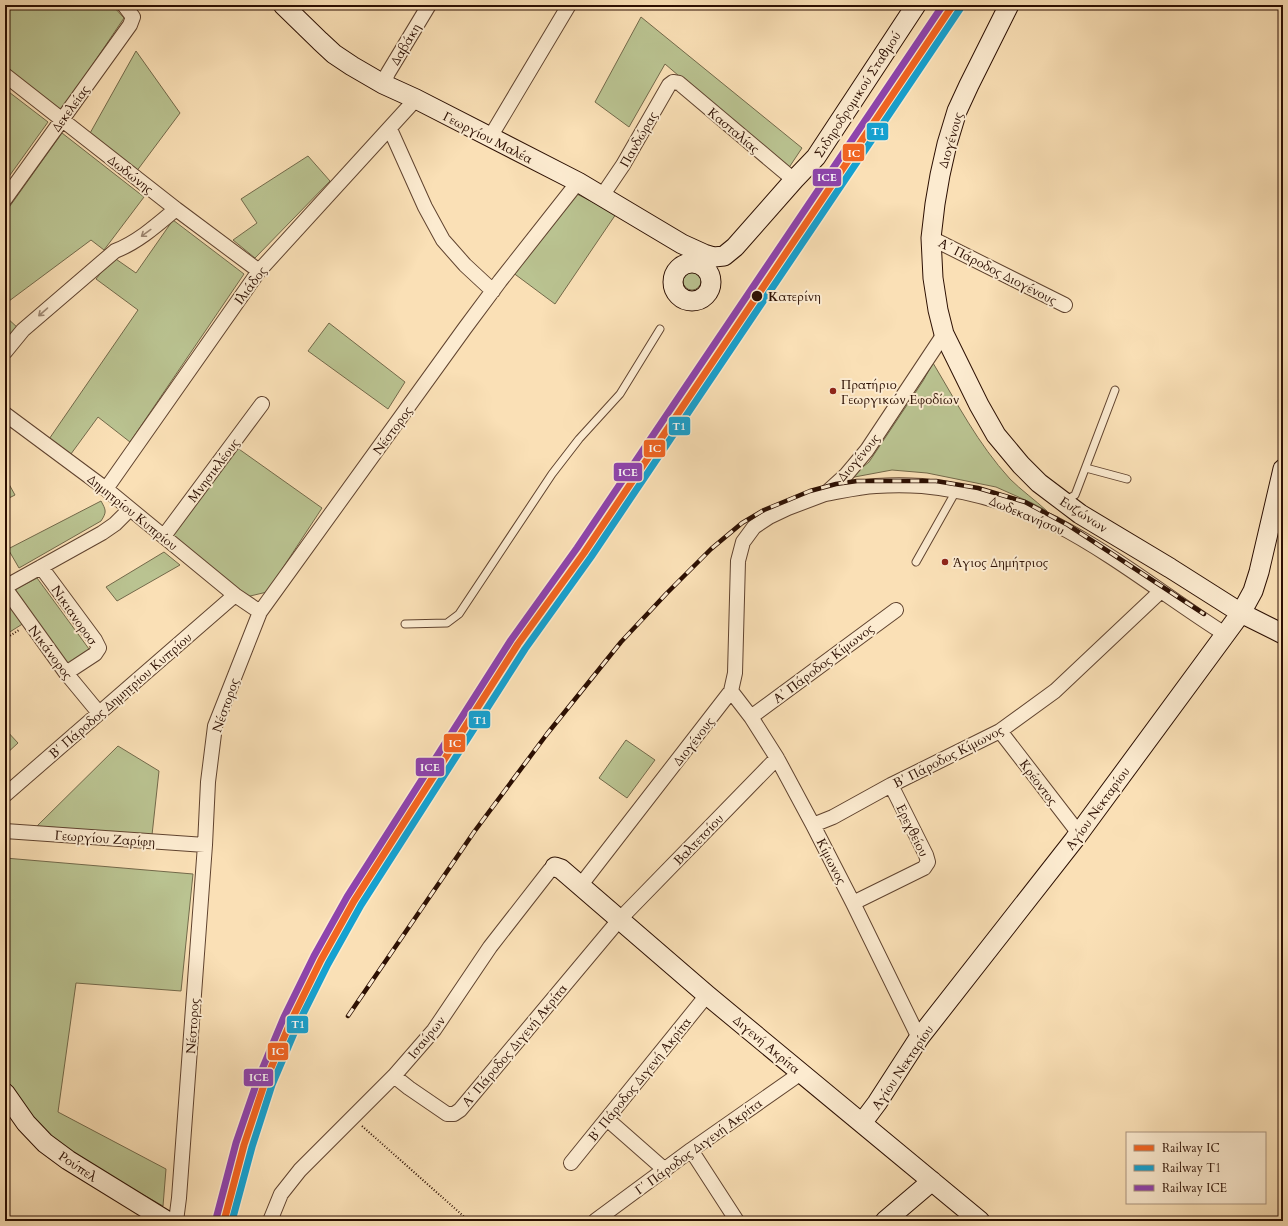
<svg xmlns="http://www.w3.org/2000/svg" width="1288" height="1226" font-family="Cardo,serif">
	<rect width="100%" height="100%" fill="#fae0b6"/>
	<filter id="stains"><feTurbulence type="fractalNoise" baseFrequency=".005" numOctaves="4"/><feColorMatrix values="0 0 0 0 .2 0 0 0 0 .09 0 0 0 0 .02 0 0 0 .5 -.17"/></filter>
	<radialGradient id="worn" r=".72"><stop offset=".6" stop-color="#630" stop-opacity="0"/><stop offset="1" stop-color="#630" stop-opacity=".3"/></radialGradient>
	<!-- green -->
	<path fill="#bac391" stroke="#73694a" d="M5 5H112L124 18 60 113 5 69Z
		M641 17 802 148 788 169 665 64 629 127 595 102Z
		M136 51 180 113 136 172 89 135Z
		M5 89 48 122 5 182Z
		M62 133 144 197 104 250 91 240 5 304V213Z
		M308 156 330 181 255 258 233 240 257 223 241 199Z
		M575 193 616 214 555 304 512 272Z
		M173 220 244 274 130 442 98 417 68 458 47 442 138 310 96 279 113 257 136 273Z
		M683 281a9 9 0 1 1 18 0a9 9 0 1 1-18 0Z
		M5 316 19 329 5 340Z
		M329 323 405 382 388 409 308 351Z
		M933 363C957 403 978 444 1010 479 1021 490 1035 500 1047 511L1032 503 996 487 927 473 892 470 849 478 869 462 923 381Z
		M236 447 322 508 267 592 246 597 167 535Z
		M5 477 15 495 5 500Z
		M101 501C106 510 107 512 101 521L19 568 8 549Z
		M164 552 180 565 117 601 106 587Z
		M37 578 89 649 68 664 14 590Z
		M5 595 24 623 5 635Z
		M5 729 18 743 5 755Z
		M626 740 655 760 627 798 599 778Z
		M118 746 159 771 152 835 37 826Z
		M5 858 193 874 181 991 76 983 58 1112 166 1169 163 1206 79 1158 61 1145 30 1114 11 1087 5 1076Z"/>
	<g fill="none" stroke-linecap="round" stroke-linejoin="round">
		<defs>
			<path id="lane" d="M1086 468 1127 479
				M1064 501 1075 495 1077 490 1115 390
				M916 562 956 491
				M405 624 447 623 459 614 552 474 579 439 620 394 660 329"/>
			<path id="street" d="M5 75 176 209 259 271
				M383 84 388 73 429 5
				M390 129 425 207 443 240 465 265 493 291
				M492 139 495 129 569 5
				M602 196 623 165 669 85 673 82 679 83 794 180
				M5 199 130 25 133 17 124 5
				M931 238 1065 305
				M5 352 23 330 115 251C138 242 157 225 176 209
				M5 414 106 489 235 595 260 612
				M106 489 259 271 416 99
				M825 494C842 491 859 487 876 486 891 485 907 485 922 486 967 490 1014 504 1055 524 1115 555 1168 598 1225 634
				M164 536 262 404
				M41 567 95 640 99 648 95 654 66 673
				M5 587 102 533 115 524 130 509
				M5 588 66 673 99 713
				M731 691 751 717 777 758 813 825 853 903 919 1038
				M751 717 896 610
				M1000 731 1074 827 1079 832
				M5 795 235 595
				M813 825 833 817 891 785 1000 731 1055 691 1161 591
				M5 831 205 845
				M580 886 731 691 735 673 738 561 743 542 754 527 769 517 788 508 825 494 846 475 867 450 944 334
				M853 903 924 868 928 862 926 855 891 785
				M394 1076 409 1088 447 1114H454L460 1110 619 920 777 758
				M607 1119 665 1170
				M691 1150 737 1221
				M571 1163 707 995
				M176 1221 179 1198 205 845 208 782 215 726 260 612 465 328 500 281 578 182
				M270 1221 281 1194 300 1170 394 1076 434 1030 490 947 550 870 555 867
				M595 1221 691 1150 801 1073"/>
			<path id="secondary" d="M283 5 320 41 334 54 352 66 383 84 416 99 578 182 682 244 704 254 714 257 724 256 735 247 794 180 816 157 916 5
				M1009 5 969 85 957 111 947 144 940 175 935 204 931 238 933 278 938 310 944 334 979 405 996 435 1021 465 1039 483 1080 514 1170 568 1241 613 1283 634
				M673 282a19 19 0 1 1 38 0a19 19 0 1 1-38 0Z
				M555 867 561 869 707 995 980 1221
				M5 1093 26 1123 45 1143 68 1160 167 1221
				M861 1122 868 1115 877 1103 919 1038 1074 840 1241 613 1253 591 1259 572 1283 469
				M885 1221 932 1181"/>
		</defs>
		<!-- lane casing -->
		<use href="#lane" stroke="#60432f" stroke-width="9"/>
		<!-- street casing -->
		<use href="#street" stroke="#60432f" stroke-width="16"/>
		<!-- secondary casing -->
		<use href="#secondary" stroke="#2c0f02" stroke-width="21"/>
		<!-- path -->
		<path stroke="#2c0f02" stroke-width="2" stroke-dasharray="1 2" stroke-linecap="butt" d="M5 639 19 630
			M362 1126 469 1221"/>
		<!-- lane -->
		<use href="#lane" stroke="#fcebd0" stroke-width="7"/>
		<!-- street -->
		<use href="#street" stroke="#fcebd0" stroke-width="14"/>
		<!-- secondary -->
		<use href="#secondary" stroke="#fcebd0" stroke-width="19"/>
		<defs>
			<path id="rail" d="M348 1016 474 832 547 734 621 642 666 594 711 549 742 523 764 510 810 491 836 484 857 481H936L978 488 1025 502 1068 525 1204 614"/>
		</defs>
		<!-- rail casing -->
		<use href="#rail" stroke="#2c0f02" stroke-width="4.5"/>
		<!-- rail -->
		<use href="#rail" stroke="#fcebd0" stroke-width="3" stroke-dasharray="9" stroke-linecap="butt"/>
		<defs>
			<path id="rail-1" d="M224 1221 244 1145 265 1082 291 1021 321 960 354 901 518 644 584 553 953 5"/>
			<path id="rail-2" d="M232 1221 252 1147 272 1085 298 1024 328 964 361 905 525 649 591 557 960 9"/>
			<path id="rail-3" d="M216 1219 236 1143 258 1079 284 1017 314 956 347 897 511 640 577 548 943 5"/>
		</defs>
		<!-- rail-1 casing -->
		<use href="#rail-1" stroke="#fcebd0" stroke-width="10"/>
		<!-- rail-2 casing -->
		<use href="#rail-2" stroke="#fcebd0" stroke-width="10"/>
		<!-- rail-3 casing -->
		<use href="#rail-3" stroke="#fcebd0" stroke-width="10"/>
		<!-- rail-1 -->
		<use href="#rail-1" stroke="#f26522" stroke-width="7"/>
		<!-- rail-2 -->
		<use href="#rail-2" stroke="#16a1d0" stroke-width="7"/>
		<!-- rail-3 -->
		<use href="#rail-3" stroke="#8e44ad" stroke-width="7"/>
	</g>
	<!-- one-way arrows -->
	<defs><path id="oneway-shaft" d="M-6 0H5M1.5-3L5.5 0L1.5 3" fill="none" stroke-width="1.6" stroke-linecap="round" stroke-linejoin="round"/></defs>
	<g stroke="#9e8873">
		<use href="#oneway-shaft" transform="translate(146 233) rotate(144)"/>
		<use href="#oneway-shaft" transform="translate(43 312) rotate(139)"/>
	</g>
	<!-- markers -->
	<circle fill="#2c0f02" stroke="#fcebd0" stroke-width="1.5" cx="757" cy="296" r="6"/>
	<g fill="#8f2418" stroke="#fcebd0" stroke-width="1.5">
		<circle cx="833" cy="391" r="4"/>
		<circle cx="945" cy="562" r="4"/>
	</g>
	<g text-anchor="middle" stroke-width="4" stroke-linejoin="round" paint-order="stroke">
		<!-- street labels -->
		<g font-size="13" fill="#2c0f02" stroke="#fcebd0">
			<text transform="translate(405 44) rotate(-59)" y="5">Δαβάκη</text>
			<text transform="translate(857 94) rotate(-57)" y="5">Σιδηροδρομικού Σταθμού</text>
			<text transform="translate(70 108) rotate(-54)" y="5">Δεκελείας</text>
			<text transform="translate(734 130) rotate(40)" y="5">Κασταλίας</text>
			<text transform="translate(488 137) rotate(27)" y="5">Γεωργίου Μαλέα</text>
			<text transform="translate(638 139) rotate(-60)" y="5">Πανδώρας</text>
			<text transform="translate(950 140) rotate(-74)" y="5">Διογένους</text>
			<text transform="translate(131 174) rotate(38)" y="5">Δωδώνης</text>
			<text transform="translate(998 271) rotate(27)" y="5">Α΄ Πάροδος Διογένους</text>
			<text transform="translate(250 285) rotate(-53)" y="5">Ιλιάδος</text>
			<text transform="translate(392 430) rotate(-54)" y="5">Νέστορος</text>
			<text transform="translate(858 457) rotate(-50)" y="5">Διογένους</text>
			<text transform="translate(213 470) rotate(-53)" y="5">Μνησικλέους</text>
			<text transform="translate(133 512) rotate(39)" y="5">Δημητρίου Κυπρίου</text>
			<text transform="translate(1084 514) rotate(33)" y="5">Ευζώνων</text>
			<text transform="translate(1027 515) rotate(23)" y="5">Δωδεκανήσου</text>
			<text transform="translate(75 615) rotate(55)" y="5">Νικιανοροσ</text>
			<text transform="translate(51 652) rotate(53)" y="5">Νικάνορος</text>
			<text transform="translate(823 663) rotate(-37)" y="5">Α΄ Πάροδος Κίμωνος</text>
			<text transform="translate(120 695) rotate(-41)" y="5">Β΄ Πάροδος Δημητρίου Κυπρίου</text>
			<text transform="translate(225 705) rotate(-71)" y="5">Νέστορος</text>
			<text transform="translate(693 741) rotate(-52)" y="5">Διογένους</text>
			<text transform="translate(948 756) rotate(-27)" y="5">Β΄ Πάροδος Κίμωνος</text>
			<text transform="translate(1039 782) rotate(53)" y="5">Κρέοντος</text>
			<text transform="translate(1097 808) rotate(-54)" y="5">Αγίου Νεκταρίου</text>
			<text transform="translate(913 830) rotate(64)" y="5">Ερεχθείου</text>
			<text transform="translate(105 838) rotate(4)" y="5">Γεωργίου Ζαρίφη</text>
			<text transform="translate(698 839) rotate(-46)" y="5">Βαλτετσίου</text>
			<text transform="translate(832 861) rotate(63)" y="5">Κίμωνος</text>
			<text transform="translate(192 1026) rotate(-86)" y="5">Νέστορος</text>
			<text transform="translate(426 1037) rotate(-51)" y="5">Ισαύρων</text>
			<text transform="translate(767 1044) rotate(40)" y="5">Διγενή Ακρίτα</text>
			<text transform="translate(514 1045) rotate(-50)" y="5">Α΄ Πάροδος Διγενή Ακρίτα</text>
			<text transform="translate(902 1067) rotate(-56)" y="5">Αγίου Νεκταρίου</text>
			<text transform="translate(639 1079) rotate(-51)" y="5">Β΄ Πάροδος Διγενή Ακρίτα</text>
			<text transform="translate(698 1146) rotate(-36)" y="5">Γ΄ Πάροδος Διγενή Ακρίτα</text>
			<text transform="translate(78 1166) rotate(34)" y="5">Ρούπελ</text>
		</g>
		<!-- stop labels -->
		<g font-size="13" font-weight="bold" fill="#2c0f02" stroke="#fcebd0" text-anchor="start">
			<text x="768" y="301">Κατερίνη</text>
		</g>
		<!-- poi labels -->
		<g font-size="13" fill="#2c0f02" stroke="#fcebd0" text-anchor="start">
			<text x="841" y="389">Πρατήριο<tspan x="841" dy="15">Γεωργικών Εφοδίων</tspan></text>
			<text x="953" y="567">Άγιος Δημήτριος</text>
		</g>
	</g>
	<g stroke="#fcebd0" stroke-width="1.5">
		<rect x="866" y="122" width="23" height="19" rx="4" fill="#16a1d0"/>
		<rect x="842" y="143" width="23" height="19" rx="4" fill="#f26522"/>
		<rect x="812" y="168" width="30" height="19" rx="4" fill="#8e44ad"/>
		<rect x="668" y="416" width="23" height="20" rx="4" fill="#16a1d0"/>
		<rect x="643" y="439" width="23" height="19" rx="4" fill="#f26522"/>
		<rect x="613" y="462" width="30" height="20" rx="4" fill="#8e44ad"/>
		<rect x="468" y="710" width="23" height="19" rx="4" fill="#16a1d0"/>
		<rect x="443" y="733" width="23" height="20" rx="4" fill="#f26522"/>
		<rect x="415" y="757" width="30" height="20" rx="4" fill="#8e44ad"/>
		<rect x="286" y="1015" width="23" height="19" rx="4" fill="#16a1d0"/>
		<rect x="267" y="1042" width="22" height="19" rx="4" fill="#f26522"/>
		<rect x="243" y="1068" width="31" height="19" rx="4" fill="#8e44ad"/>
	</g>
	<g font-size="11" text-anchor="middle" font-weight="bold" fill="#fff">
		<text x="878" y="135">T1</text>
		<text x="854" y="157">IC</text>
		<text x="827" y="181">ICE</text>
		<text x="679" y="430">T1</text>
		<text x="655" y="452">IC</text>
		<text x="628" y="476">ICE</text>
		<text x="480" y="724">T1</text>
		<text x="455" y="747">IC</text>
		<text x="430" y="771">ICE</text>
		<text x="298" y="1028">T1</text>
		<text x="278" y="1055">IC</text>
		<text x="259" y="1081">ICE</text>
	</g>
	<!-- margin -->
	<rect width="1288" height="1226" fill="none" stroke="#fae0b6" stroke-width="20"/>
	<rect x="6" y="6" width="1276" height="1214" fill="none" stroke="#2c0f02" stroke-width="2"/>
	<rect x="10" y="10" width="1268" height="1206" fill="none" stroke="#2c0f02"/>
	<!-- legend -->
	<rect x="1126" y="1132" width="140" height="72" fill="#fcebd0" stroke="#a9937e"/>
	<rect x="1134" y="1145" width="20" height="6" fill="#f26522" stroke="#a9937e"/>
	<text x="1162" y="1152" font-size="12" fill="#2c0f02">Railway IC</text>
	<rect x="1134" y="1165" width="20" height="6" fill="#16a1d0" stroke="#a9937e"/>
	<text x="1162" y="1172" font-size="12" fill="#2c0f02">Railway T1</text>
	<rect x="1134" y="1185" width="20" height="6" fill="#8e44ad" stroke="#a9937e"/>
	<text x="1162" y="1192" font-size="12" fill="#2c0f02">Railway ICE</text>
	<rect width="100%" height="100%" filter="url(#stains)"/>
	<rect width="100%" height="100%" fill="url(#worn)"/>
</svg>
